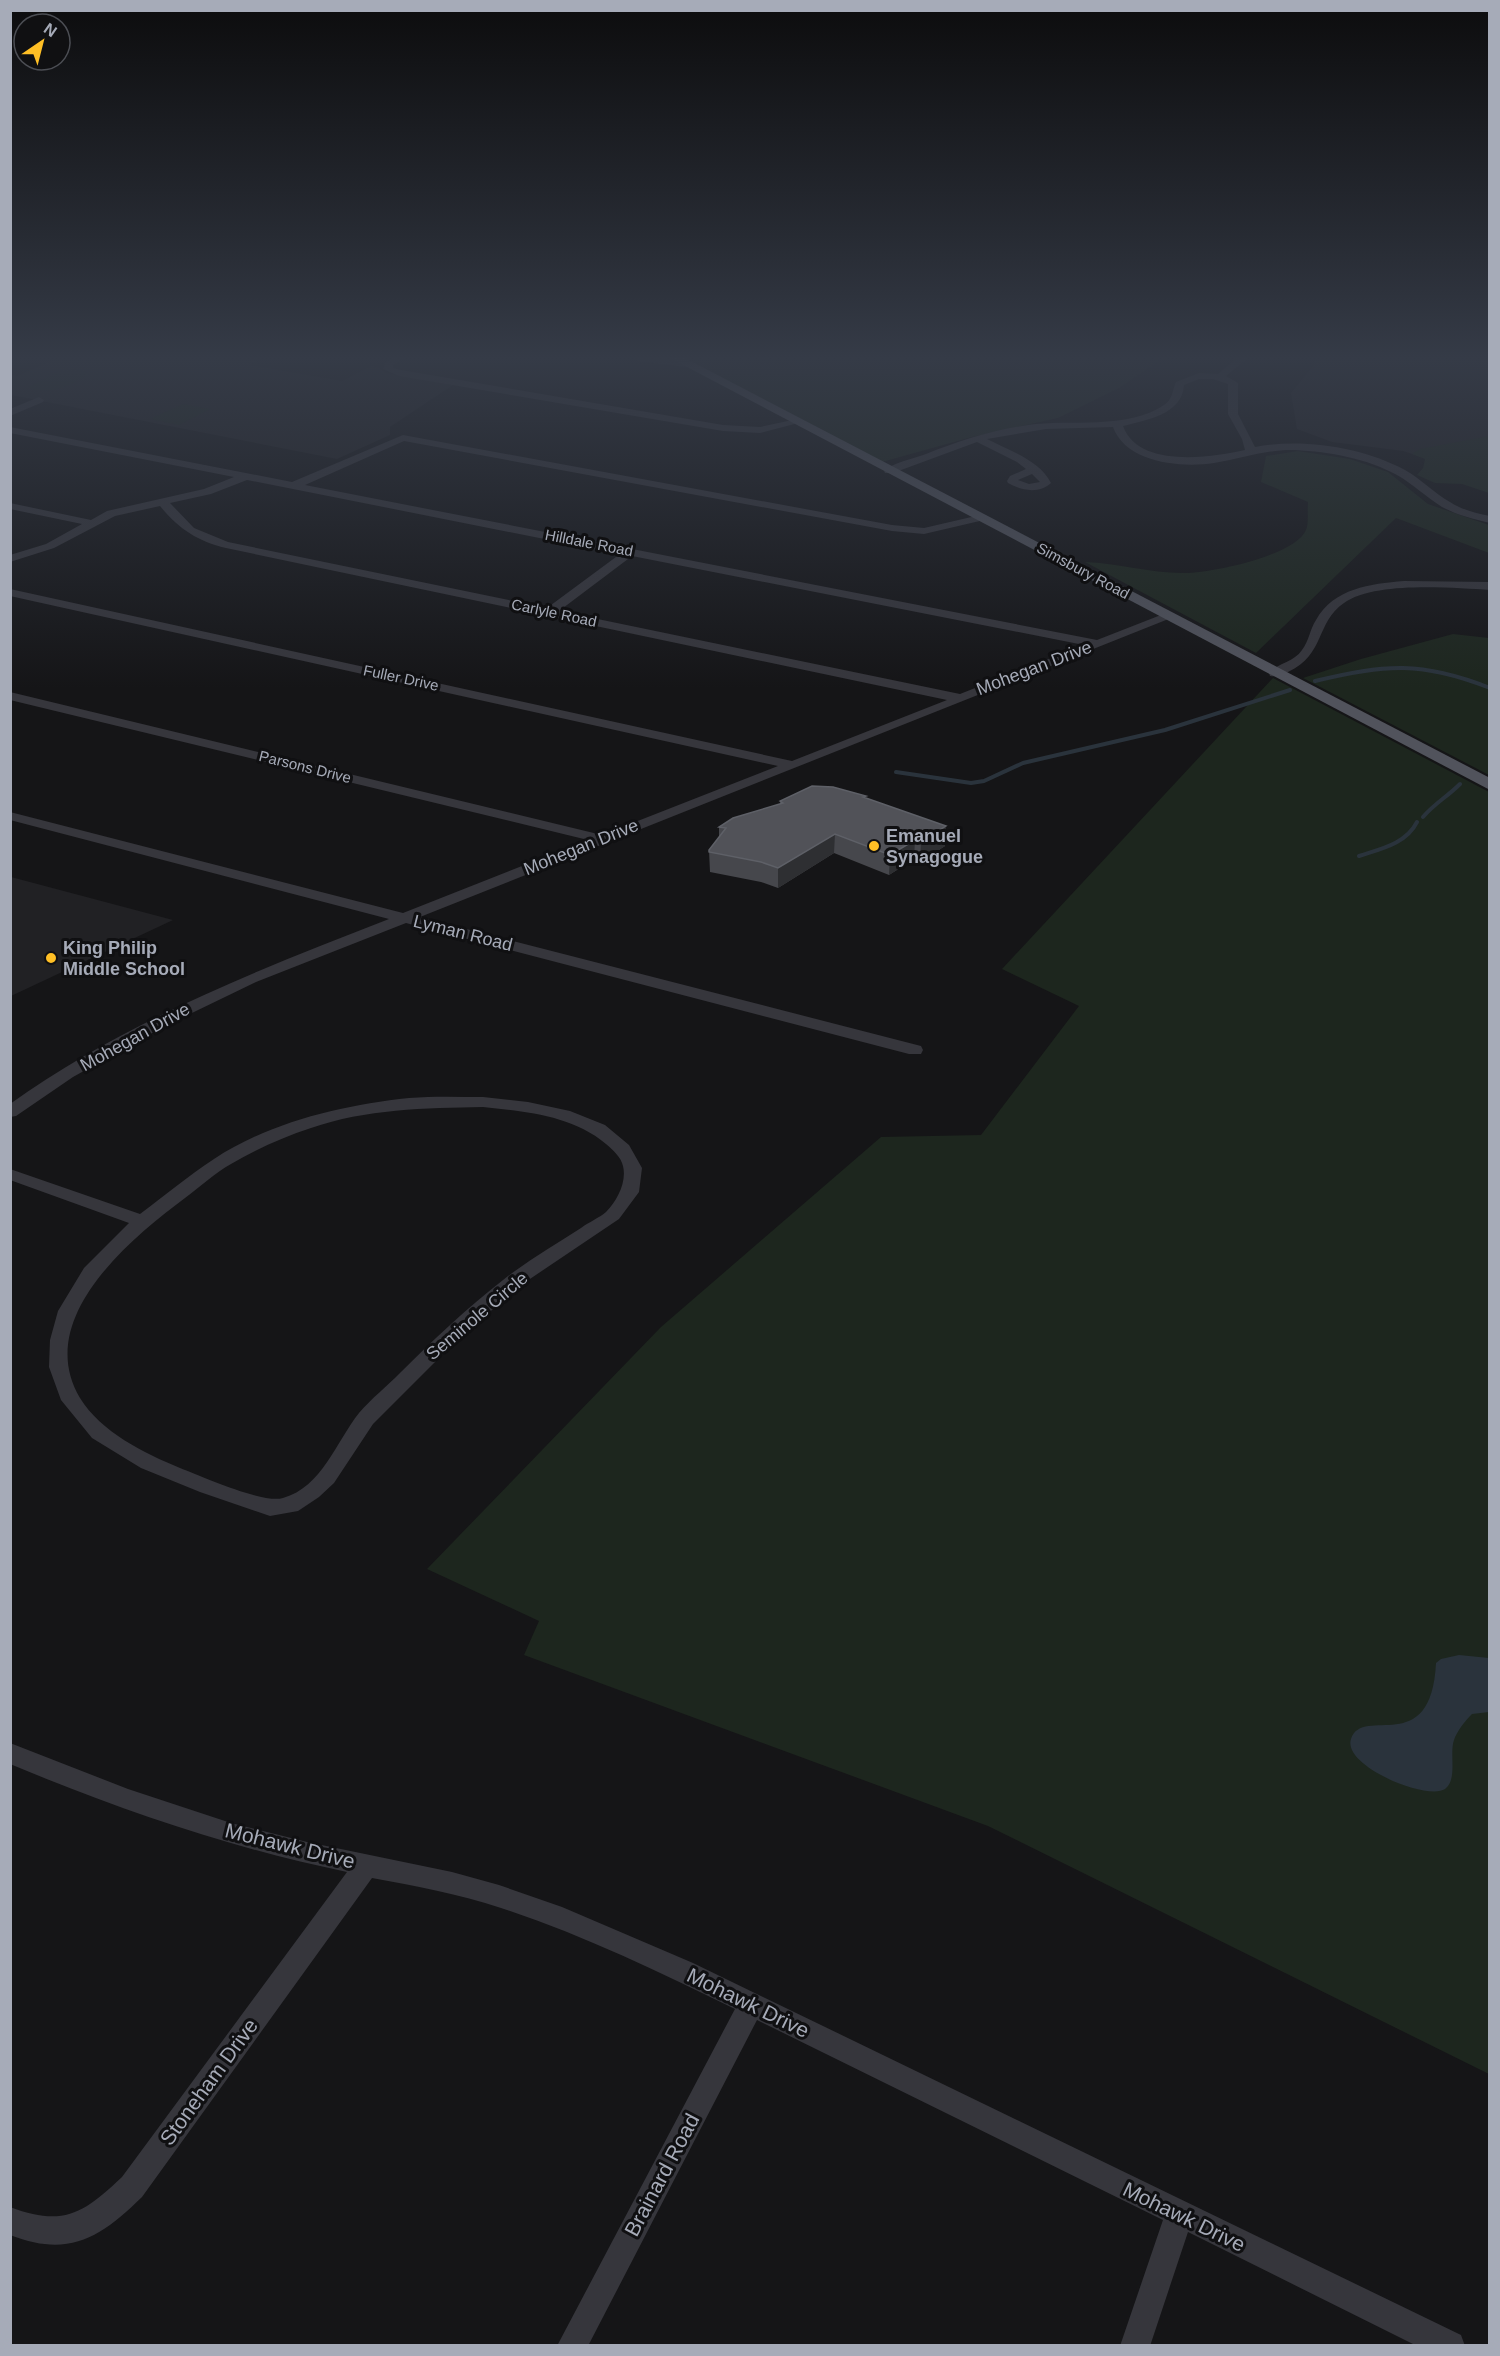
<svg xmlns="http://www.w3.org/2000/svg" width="1500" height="2356" font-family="Arial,sans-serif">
	<rect width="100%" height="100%" fill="#151517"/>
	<!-- built -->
	<path fill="#212124" d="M58 358H262L249 365 342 381 371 366 378 367 386 373 453 385 390 427V435L337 459 11 395 10 374 17 376Z
		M1315 358H1489V479L1403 451 1332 442 1297 429 1291 393 1314 365Z
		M11 877 173 920 11 996Z"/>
	<!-- green -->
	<path fill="#1d261e" d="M685 358H1177L1159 361 1119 388 1058 418 972 437 882 462Z
		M74 369 85 371 87 375C72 386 46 396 28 387L63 370Z
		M183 404 210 409 179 425 150 419Z
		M1489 436V493L1462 484 1435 483 1417 475 1423 468 1425 459 1412 454 1420 449Z
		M1298 451 1350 459 1388 472 1428 504 1489 525V553L1396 518 1256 653 1085 562C1118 563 1150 573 1182 573 1208 574 1295 556 1306 530 1309 523 1307 510 1308 502L1261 482 1266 456Z
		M1453 634 1489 638V775L1303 678 1361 659Z
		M1273 678 1489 792V2074L988 1826 524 1655 539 1621 427 1569 661 1327 881 1137 981 1135 1079 1006 1002 969Z"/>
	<!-- water -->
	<path fill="#2a333c" d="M1459 1655 1489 1658V1712L1472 1714C1465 1721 1457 1731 1454 1740 1449 1754 1458 1779 1445 1789 1427 1801 1342 1766 1351 1739 1363 1704 1431 1760 1436 1663L1441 1659Z"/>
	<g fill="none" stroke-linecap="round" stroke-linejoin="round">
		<!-- stream -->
		<path stroke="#2a333c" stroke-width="4" d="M1315 681C1385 664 1422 661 1490 688
			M896 772 971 783 984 781 1023 763 1165 730 1290 690
			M1423 817C1435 803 1447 797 1460 784
			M1359 856C1380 849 1406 844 1417 822"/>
		<!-- minor -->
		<path fill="#36363c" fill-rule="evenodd" d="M393 358H405L393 365V368L401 370 723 425 760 427 797 419 802 422 760 433 723 431 399 376 383 369 386 362Z
			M633 358C650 358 677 355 691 364L686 367 638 361Z
			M1236 358H1248L1226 376 1238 383V414L1255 447C1302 438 1362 447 1405 470 1421 479 1434 493 1450 502 1462 510 1476 513 1490 516V523C1473 519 1457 515 1442 507 1426 497 1413 484 1397 475 1366 458 1330 452 1295 450 1267 449 1241 459 1214 463 1181 468 1126 463 1113 427L1046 429 987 439C1008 450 1040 460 1051 483 1039 494 1022 491 1008 483L1007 481 1010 476 1026 469 1017 462 977 442 893 473H885L884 471C894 462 913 459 926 454 959 441 992 430 1028 425 1069 419 1128 430 1164 405 1173 399 1172 391 1176 382L1199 373 1218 374ZM1199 379H1213L1228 384V414L1242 439 1245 450C1210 458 1138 468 1123 426 1146 420 1182 415 1184 385ZM1032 474 1040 482 1029 484 1018 480Z
			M39 397 44 400 43 402 10 416V409Z
			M10 427 292 482 403 435 892 525 924 528 980 515 986 518 984 520 924 534 892 531 404 441 305 485 1097 640 1166 613 1170 612 1176 616 420 917 921 1046 923 1050 921 1054H909L406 923 256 982 163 1027 73 1077 16 1116 10 1117V1104C126 1021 258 970 389 919L10 820V812L403 913 588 840 10 700V692L602 835 778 766 10 596V589L792 761 947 700 226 548C197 541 179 529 160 506L115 516 54 548 10 562V555L46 544 82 524 10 509V503L91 520 107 511 204 489 234 477 10 433ZM247 480 293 489 620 554 547 608 228 542 194 528 170 503 211 494ZM632 556 1084 645 960 694 559 611Z
			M1404 581 1490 582V590C1452 588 1375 581 1344 603 1315 623 1326 654 1288 672 1282 675 1277 677 1270 676L1269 673C1278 663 1294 662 1302 650 1309 641 1310 629 1316 620 1334 588 1370 584 1404 581Z
			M483 1097 528 1102 570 1111 605 1125 629 1145 642 1168 639 1192 619 1219 518 1287 448 1349 373 1424 334 1483 319 1497 298 1511 270 1516 200 1492 141 1468 92 1438 61 1400 49 1367 50 1340 58 1311 84 1268 129 1223 10 1180V1169L140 1214C164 1196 188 1176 214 1159 270 1122 343 1105 409 1098 434 1096 459 1097 483 1097ZM483 1107C526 1112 571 1115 606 1144 613 1150 621 1157 623 1166 627 1182 617 1201 606 1212 599 1218 589 1222 581 1228 555 1245 527 1261 503 1280 467 1308 433 1340 400 1373 387 1386 371 1399 359 1413 336 1442 322 1487 283 1498 263 1504 201 1476 180 1468 144 1453 101 1432 80 1398 33 1319 130 1239 185 1198 200 1187 215 1173 231 1164 257 1149 283 1137 311 1128 366 1109 425 1108 483 1107Z
			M10 1743 128 1789 231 1823 307 1842 452 1872 499 1885 562 1907 693 1963 1461 2335 1465 2346H1417L1188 2232 1150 2346H1120L1163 2220 757 2020 588 2346H557L735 2009C659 1972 581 1934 501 1908 459 1894 415 1886 372 1878L142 2197C100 2238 69 2258 10 2235V2207C63 2227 83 2214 122 2177L347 1872C231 1848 120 1810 10 1764Z"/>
		<!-- major -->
		<path fill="#51535c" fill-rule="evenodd" d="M670 358H685L1490 778V790Z"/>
	</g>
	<!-- wall -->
	<path fill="#46474c" d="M866 798 945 846 920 862 914 859 889 875 834 853 778 888 761 882 710 872 709 850 719 837V827L780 804V801Z"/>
	<!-- shaded-wall -->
	<path fill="#2e2f32" d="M946 826 945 846 920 862 921 842Z
		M835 834 834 853 778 888V868Z
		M915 840 914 859 889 875 890 855Z"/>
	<!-- building -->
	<path fill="#515258" stroke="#5e6067" stroke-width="1.5" d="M812 786 833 787 866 796 863 797 946 826 921 842 915 840 890 855 835 834 778 868 761 862 709 852V850L726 828 719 827 733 818 783 803 780 801Z"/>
	<!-- sky -->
	<linearGradient id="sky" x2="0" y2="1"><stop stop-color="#0c0c0d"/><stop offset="0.52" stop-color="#353b47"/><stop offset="1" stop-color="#353b47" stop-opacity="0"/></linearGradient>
	<rect width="1500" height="688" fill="url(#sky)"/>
	<!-- markers -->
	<g fill="#ffbf25" stroke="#101012" stroke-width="2">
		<circle cx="874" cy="846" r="6"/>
		<circle cx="51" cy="958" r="6"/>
	</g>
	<g text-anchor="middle" stroke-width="6" stroke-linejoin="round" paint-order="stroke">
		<!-- far-street labels -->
		<g font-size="15" fill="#a6abb8" stroke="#101012">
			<text transform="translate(589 543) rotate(11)" y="5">Hilldale Road</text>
			<text transform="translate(1083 571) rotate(28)" y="5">Simsbury Road</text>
			<text transform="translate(554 613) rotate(12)" y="5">Carlyle Road</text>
			<text transform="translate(401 678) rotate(12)" y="5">Fuller Drive</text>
			<text transform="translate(305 767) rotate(14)" y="5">Parsons Drive</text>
		</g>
		<!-- street labels -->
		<g font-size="18" fill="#a6abb8" stroke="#101012">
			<text transform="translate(1034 668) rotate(-21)" y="6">Mohegan Drive</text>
			<text transform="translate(581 847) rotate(-22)" y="6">Mohegan Drive</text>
			<text transform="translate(463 933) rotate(14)" y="6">Lyman Road</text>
			<text transform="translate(135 1037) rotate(-29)" y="6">Mohegan Drive</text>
			<text transform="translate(477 1316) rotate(-40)" y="6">Seminole Circle</text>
		</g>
		<!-- poi labels -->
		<g font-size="18" font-weight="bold" fill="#a6abb8" stroke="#101012" text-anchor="start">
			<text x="886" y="842">Emanuel<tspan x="886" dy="21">Synagogue</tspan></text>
			<text x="63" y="954">King Philip<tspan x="63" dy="21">Middle School</tspan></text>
		</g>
		<!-- near-street labels -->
		<g font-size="21" fill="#a6abb8" stroke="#101012">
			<text transform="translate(290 1846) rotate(14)" y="7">Mohawk Drive</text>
			<text transform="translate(748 2003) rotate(26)" y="7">Mohawk Drive</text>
			<text transform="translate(209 2082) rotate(-54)" y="7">Stoneham Drive</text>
			<text transform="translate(662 2175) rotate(-62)" y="7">Brainard Road</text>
			<text transform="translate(1184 2217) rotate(26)" y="7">Mohawk Drive</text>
		</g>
	</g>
	<!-- border -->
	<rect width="1500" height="2356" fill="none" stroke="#a6abb8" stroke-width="24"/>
	<!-- north arrow -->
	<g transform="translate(42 42) rotate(35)"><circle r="28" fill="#101012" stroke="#4c4e54" stroke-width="1.5"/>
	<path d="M0-4.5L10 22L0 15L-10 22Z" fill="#ffbf25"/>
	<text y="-9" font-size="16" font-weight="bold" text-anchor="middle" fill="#a6abb8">N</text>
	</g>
</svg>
